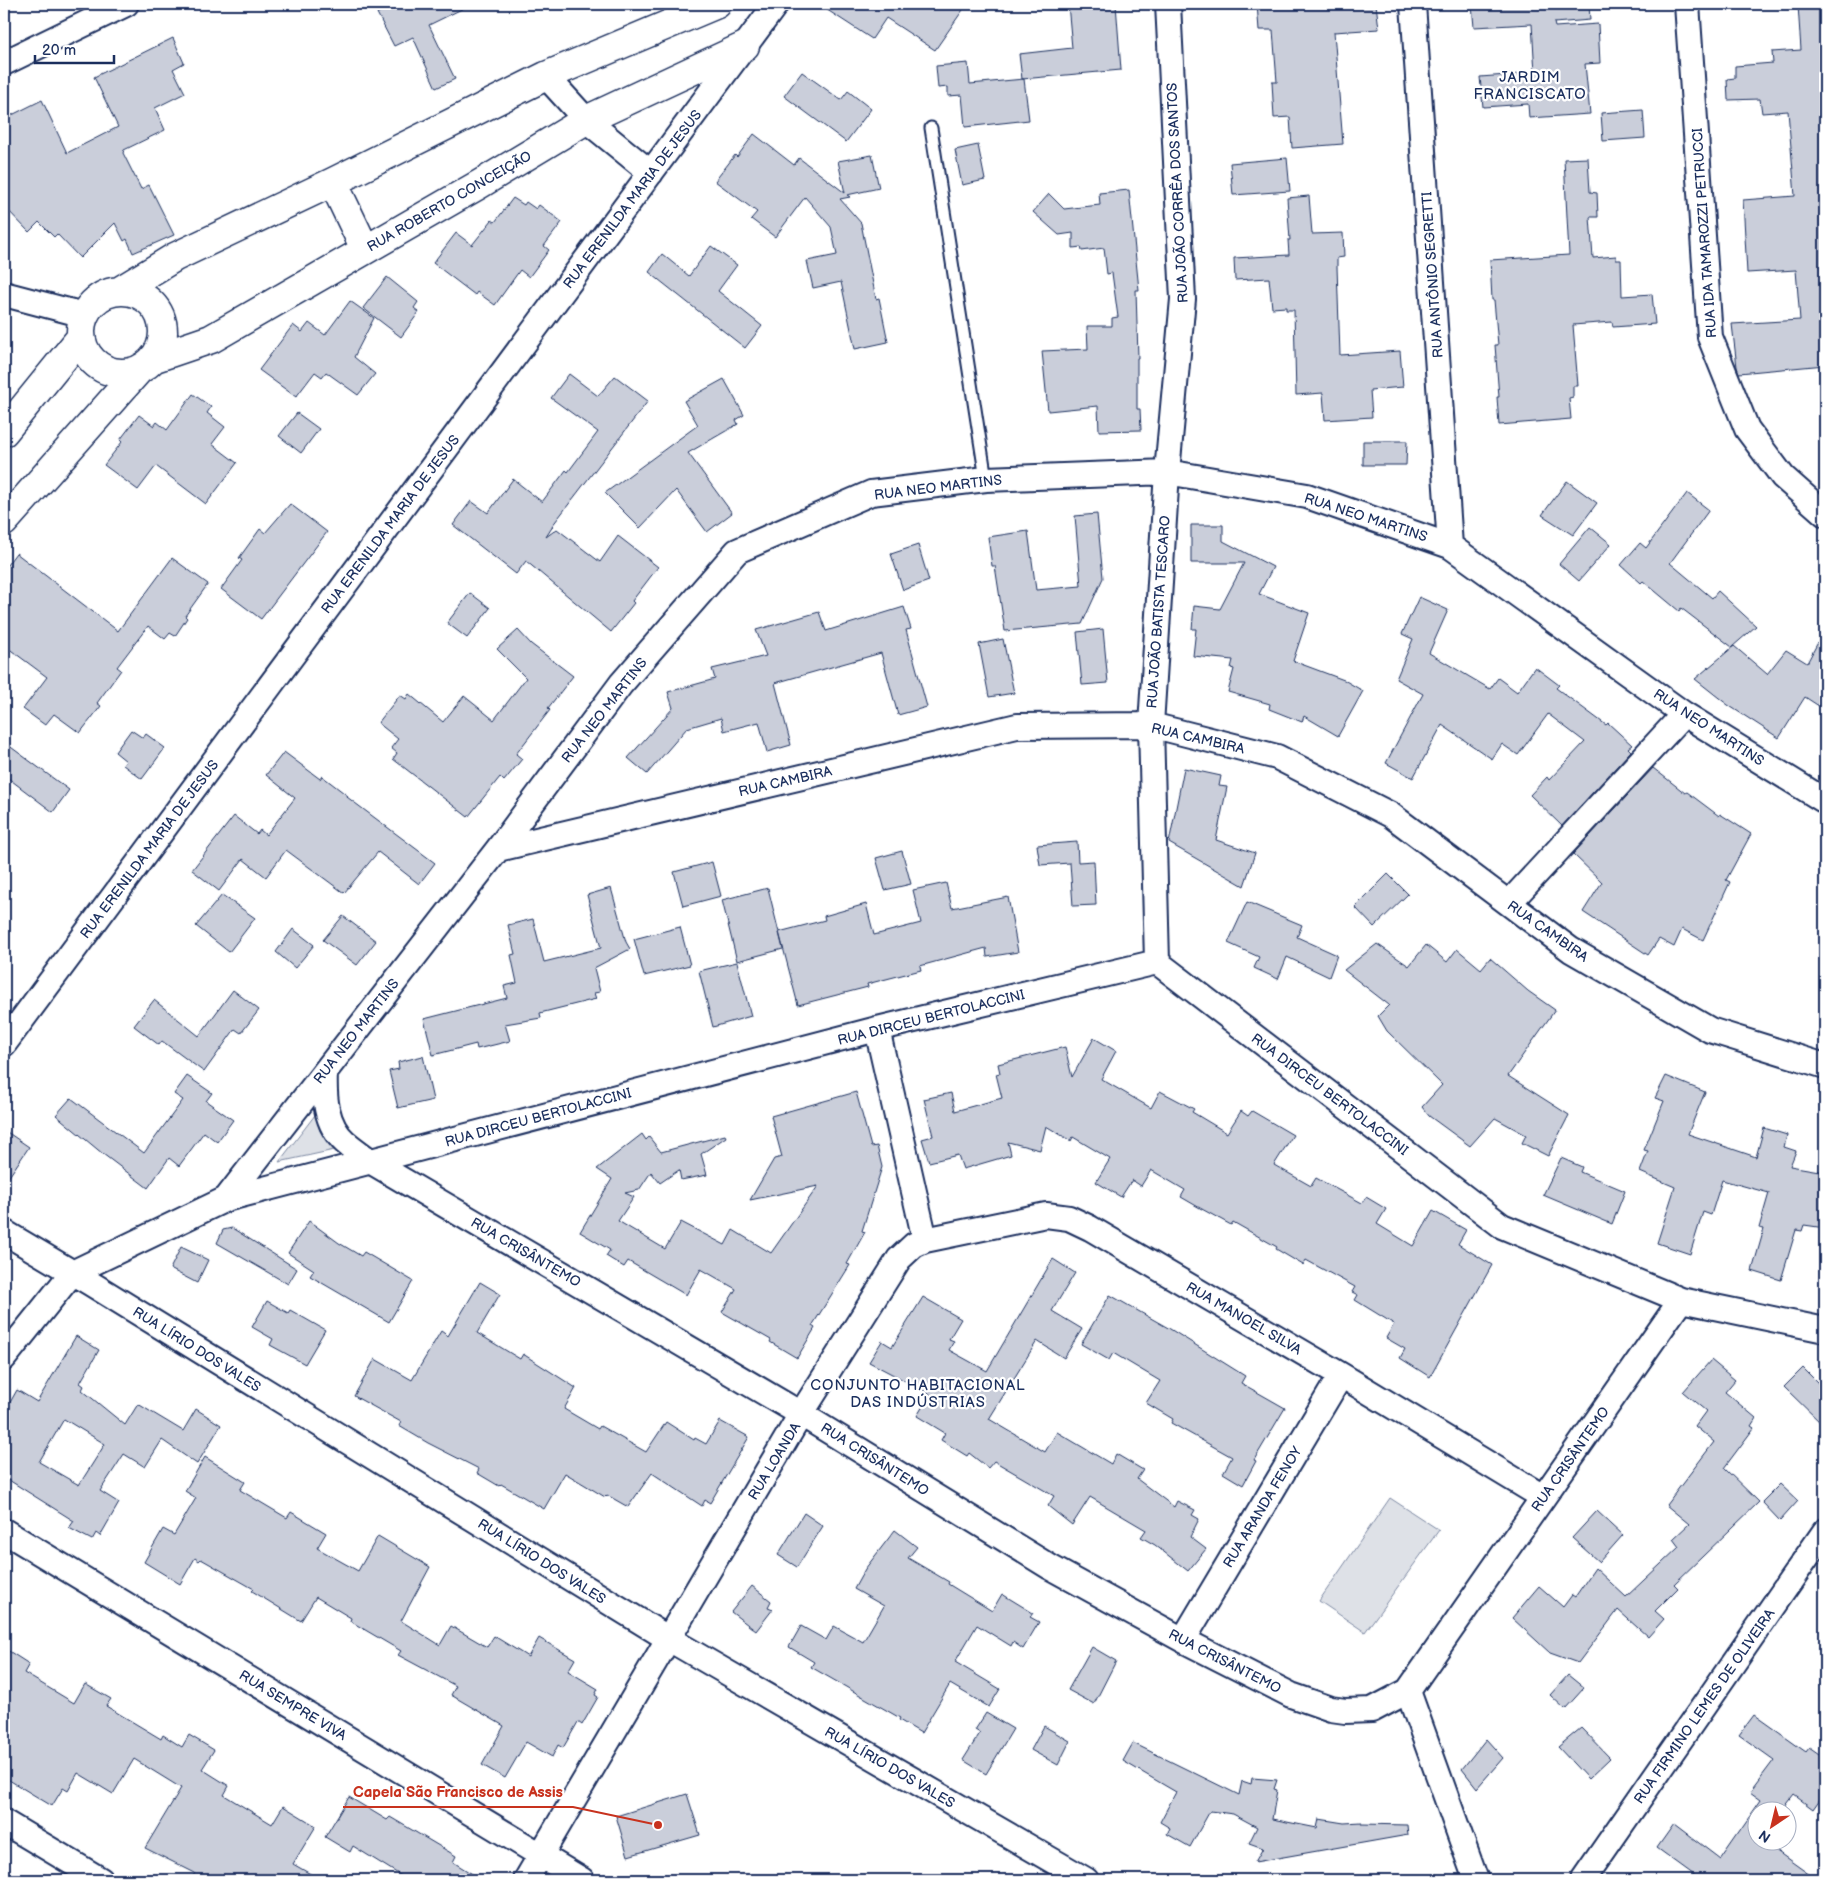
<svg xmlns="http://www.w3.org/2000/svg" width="1829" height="1884" font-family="'Balsamiq Sans',sans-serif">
	<rect width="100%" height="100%" fill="#fff"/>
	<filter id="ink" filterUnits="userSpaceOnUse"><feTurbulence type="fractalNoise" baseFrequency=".02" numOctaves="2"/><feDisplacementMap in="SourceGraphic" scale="10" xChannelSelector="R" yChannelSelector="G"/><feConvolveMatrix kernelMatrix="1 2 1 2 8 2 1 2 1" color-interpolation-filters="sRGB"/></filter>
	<g filter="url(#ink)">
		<!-- green -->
		<path fill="#dee1e7" stroke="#7c88a2" d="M315 1115 320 1131 334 1150 279 1162Z
			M1390 1498 1439 1530 1365 1632 1319 1601Z"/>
		<!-- building -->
		<path fill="#caceda" stroke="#1b2f5e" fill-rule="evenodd" d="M397 4H472L429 25 455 79 436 88 413 37 394 46 377 13Z
			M818 4H967L935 50 886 18 872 39Z
			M1068 4H1116L1121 70 1022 79 1019 54 1072 48Z
			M1257 4H1376L1379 29 1334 32 1343 144 1292 148 1290 117 1274 118 1272 82H1277L1273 30H1259Z
			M1493 4H1589L1590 20 1554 23 1555 27 1598 24 1600 63 1585 64 1590 114 1529 118 1528 104 1483 107 1480 77 1535 73 1532 24 1474 27 1472 5Z
			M1825 4V365L1739 373 1737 367 1732 324 1800 320 1796 270 1747 273 1743 200 1795 196 1788 111 1762 113 1760 99 1728 100 1727 79 1735 78V66L1773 63 1772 52 1801 50 1798 5Z
			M173 38 184 63 173 69 185 93 155 108 165 130 124 150 123 153 141 189 149 185 174 235 133 253 127 239 124 241 115 223 80 258 57 234 54 237 39 222 29 232 4 206V119L42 100 67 153 118 127 94 77Z
			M968 63 970 84 1024 79 1029 120 965 127 962 95 948 96V87L938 88 936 66Z
			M802 72 841 100 848 91 871 109 846 142 784 96Z
			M1643 110 1645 138 1603 141 1601 113Z
			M754 134 794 165 799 158 845 193 838 161 872 155 879 188 847 195 850 197 840 199 861 223 876 299 879 298 888 342 855 349 841 282 813 288 807 261 837 255 831 227 805 197 775 237 751 219 757 212 715 181 735 155 737 157Z
			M978 145 985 180 962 185 955 150Z
			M1287 158 1290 191 1233 195 1230 163Z
			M1588 158 1590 192 1597 193 1598 217H1590L1593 258 1616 256V260H1621L1622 296 1652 294 1655 324 1613 327 1612 322 1573 325 1578 386H1573V397L1569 398 1571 419 1499 425 1497 397H1499L1495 345H1498L1494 300H1492L1490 260 1569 255 1564 159Z
			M1129 190 1139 290H1136L1138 358H1137V409H1140L1141 430 1099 431 1098 406 1048 411 1042 351 1088 349 1087 326H1112V318L1118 317 1112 273 1107 274 1104 248 1082 251 1081 247 1073 248V233L1059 235 1033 212 1049 194 1064 209 1100 205 1099 193Z
			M1309 196 1312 234 1343 233 1344 257 1337 258V267L1340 355 1400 351 1403 387 1370 390 1372 417 1325 420 1323 393 1296 395 1294 310H1286V307L1272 308 1269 278 1235 280 1234 258 1289 255 1288 240H1290L1287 198Z
			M513 198 524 205 526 202 536 209 539 205 562 222 544 246 549 250 529 277 520 270 495 305 477 292 475 295 433 263 456 233 472 245 492 220 495 222Z
			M711 246 737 265 718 291 762 326 745 348 649 272 662 254 689 276Z
			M387 277 418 302 414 308 419 312 401 337 363 308Z
			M350 301 374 318 354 357 375 374 358 395 326 372 322 377 315 372 296 397 259 370 293 325 302 332 309 323 325 335Z
			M569 374 598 396 615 376 648 401 552 526H553L546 537 557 529 600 562 618 536 658 567 632 601 634 603 611 632 526 561 516 574 453 525 471 501 488 513 513 479 542 502 566 470 568 472 598 432 551 398Z
			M724 379 744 415 736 420 738 424 688 453 732 513 707 532 676 490 640 528 605 493 698 425 684 401Z
			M193 394 211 407 207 413 225 427 212 444 237 463 206 504 156 466 138 490 104 465 122 442 120 440 139 415 154 426 157 422 167 430Z
			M297 413 319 429 301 453 279 436Z
			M1363 441H1407L1406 465H1363Z
			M1567 481 1597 503 1573 535 1542 515Z
			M1687 493 1709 510 1670 563 1712 598 1718 591 1756 626 1732 647 1681 608 1679 611 1643 581 1641 583 1621 565 1640 543 1646 548Z
			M290 504 327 532 261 619 221 589 242 560 239 558 260 529 265 533Z
			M1097 514 1103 578 1082 624 1005 631 995 566H992L988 537 1028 531 1036 590 1081 586 1075 516Z
			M1191 525H1223V541L1273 567 1259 594 1309 613 1293 661 1344 680 1363 691 1338 736 1304 716 1302 722 1269 709 1270 704 1228 692 1234 669 1231 668 1233 660 1193 656 1196 629H1192L1194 606 1220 609 1244 563H1191Z
			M1590 527 1611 544 1579 581 1559 564Z
			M918 545 929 581 903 590 891 554Z
			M16 553 118 631 172 558 208 584 185 616 187 618 175 636 170 633 165 639 148 626 117 667 121 670 97 703 101 706 80 733 54 714 45 725 23 709 47 677 4 645V569Z
			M470 593 490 608 467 638 447 623Z
			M1419 597 1448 610 1429 653 1490 689 1498 678 1517 692 1535 667 1559 685 1556 688 1606 725 1608 723 1632 745 1628 748 1631 751 1562 826 1530 795 1547 777 1549 780 1585 742 1548 714 1518 755 1502 744 1492 759 1442 725 1413 778 1386 763 1423 694 1396 679 1413 639 1402 634Z
			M904 607 911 629 906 630 927 707 898 715 881 653 775 683 791 745 767 752 759 722 724 731 721 718 687 728 647 774 628 758 673 708 668 692 715 679 712 669 766 656 756 630 819 612 826 631Z
			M1103 629 1108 683 1082 685 1077 632Z
			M1825 629V710L1805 697 1779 738 1728 705 1695 679 1734 646 1767 674 1786 650 1807 663Z
			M518 630 531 644 573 676 548 708 550 710 516 754 522 759 504 781 500 777 468 817 393 759 397 753 391 748 398 739 378 723 400 695 406 699 409 694 443 722 464 696 494 720 526 678 497 649Z
			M1003 639 1014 693 989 697 979 644Z
			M131 730 143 738 146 734 165 748 142 779 123 765 126 761 115 752Z
			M4 742 69 790 53 812 4 775Z
			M284 752 320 779 322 776 348 796 347 797 435 863 419 884 378 852 344 893 286 850 266 877 243 859 219 891 192 870 234 816 257 834 260 830 266 835 295 798 266 775Z
			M1184 768 1221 776 1219 786 1227 787 1216 840 1255 853 1244 886 1169 843Z
			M1653 768 1685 793 1687 792 1719 816 1720 814 1751 834 1726 880 1730 882 1703 940 1682 929 1674 947 1659 939 1648 955 1583 912 1602 882 1573 854Z
			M1077 842 1078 862 1094 861 1096 905 1073 906 1070 863 1040 865 1037 845Z
			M902 851 911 884 885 890 876 858Z
			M712 862 721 896 683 906 674 872Z
			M1388 874 1408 894 1374 927 1355 907Z
			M946 883 952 908 1008 897 1018 952 987 957 986 948 920 966 921 970 867 984 868 987 798 1005 779 932 825 920 824 916 866 904 874 935 921 923 913 890Z
			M611 888 626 942 630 949 594 968 600 992 594 993 596 999 540 1013 541 1018 505 1024 510 1041 477 1049 476 1044 433 1055 424 1019 507 998 504 986 517 983 511 955 515 954 508 925 533 919 544 962 601 948 587 895Z
			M768 888 783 949 737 961 722 900Z
			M222 895 255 918 229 952 196 926Z
			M1247 902 1302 925 1297 937 1337 955 1329 977 1287 957 1278 979 1254 968 1259 957 1228 943Z
			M343 916 376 941 357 965 323 940Z
			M680 927 690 965 644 976 634 939Z
			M293 929 314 945 295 968 276 952Z
			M1377 944 1409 966 1426 945 1447 962 1457 949 1481 969 1490 958 1528 991 1555 1010 1508 1076 1569 1115 1548 1156 1522 1143 1526 1135 1495 1118 1470 1146 1429 1116 1422 1107 1442 1085 1387 1031 1378 1016 1389 1005 1344 970Z
			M737 962 751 1016 713 1027 699 971Z
			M233 990 259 1010 241 1033 235 1029 204 1072 162 1041 159 1045 134 1026 154 1000 199 1036Z
			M1094 1038 1116 1051 1101 1079 1151 1108 1160 1091 1194 1109 1192 1112 1227 1133 1241 1111 1248 1116 1252 1111 1293 1135 1274 1165 1311 1186 1316 1178 1362 1203 1366 1197 1386 1209 1377 1224 1413 1246 1433 1211 1466 1230 1458 1244 1492 1265 1430 1377 1400 1358 1405 1349 1386 1338 1394 1324 1355 1300 1358 1295 1352 1292 1355 1287 1306 1260 1303 1265 1276 1249 1277 1247 1233 1222 1231 1225 1200 1208 1181 1197 1185 1190 1151 1170 1141 1186 1132 1180 1121 1197 1096 1182 1110 1159 1073 1137 1071 1141 1046 1126 1040 1150 1008 1142 1011 1155 963 1169 958 1155 929 1162 922 1139 933 1136 924 1099 951 1093 955 1111 1002 1098 996 1074 1000 1073 998 1064 1065 1047 1072 1077Z
			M423 1056 433 1100 398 1108 389 1071 399 1069 398 1062Z
			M187 1076 212 1093 206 1101 233 1120 217 1142 204 1132 179 1166 169 1158 148 1188 103 1154 56 1115 71 1098 144 1153 183 1100 174 1094Z
			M1666 1076 1705 1092 1688 1134 1756 1157 1764 1128 1787 1135 1784 1147 1796 1151 1790 1166 1825 1172V1228L1804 1225 1802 1231 1796 1230 1781 1280 1752 1271 1764 1229 1759 1228 1769 1193 1722 1180 1711 1215 1703 1212 1690 1254 1657 1243 1675 1187 1640 1172 1648 1151 1644 1150 1664 1101 1655 1098Z
			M856 1092 871 1147 877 1146 882 1167 862 1231 865 1232 847 1264 850 1265 812 1326 815 1328 797 1358 770 1342 771 1340 722 1312 736 1289 701 1269 686 1295 628 1261 624 1267 606 1256 610 1250 580 1232 612 1179 597 1169 642 1134 646 1140 649 1137 661 1152 725 1135 726 1137 701 1154 707 1175 681 1180 679 1170 660 1183 651 1172 639 1190 625 1193 634 1197 618 1221 665 1249 681 1222 725 1245 733 1230 771 1253 818 1186 750 1200 774 1159 782 1157 771 1116Z
			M4 1130 29 1147 4 1184Z
			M1561 1158 1582 1167 1580 1172 1625 1191 1612 1224 1543 1195Z
			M309 1221 339 1243 361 1256 364 1252 413 1281 389 1322 310 1276 314 1270 288 1253Z
			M232 1228 297 1269 288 1284 217 1243 223 1230Z
			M181 1247 208 1260 197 1283 170 1269Z
			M1053 1259 1075 1273 1052 1311 1082 1329 1064 1358 1037 1341 989 1419 1045 1452 1057 1432 1111 1464 1116 1454 1143 1470 1137 1479 1174 1507 1177 1501 1195 1510 1192 1515 1199 1519 1190 1537 1206 1549 1188 1571 1155 1545 1141 1537 1146 1530 1090 1497 1072 1525 1048 1506 1054 1496 994 1461 988 1468 969 1453 967 1456 941 1440 945 1433 917 1416 930 1394 869 1362 882 1341 892 1347 923 1297 961 1319 949 1339 954 1341 949 1350 987 1371Z
			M480 1282 500 1294 477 1333 520 1359 523 1354 576 1388 564 1409 598 1429 600 1426 646 1452 666 1422 694 1440 695 1438 706 1444 720 1421 749 1437 710 1503 705 1500 702 1506 652 1473 628 1507 607 1495 605 1497 565 1473 544 1509 501 1484 499 1486 477 1473 479 1469 428 1443 399 1426 401 1422 354 1396 375 1359 412 1380 441 1331 448 1336Z
			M1110 1295 1170 1329 1245 1376 1241 1383 1285 1408 1254 1460 1256 1461 1243 1485 1223 1473 1232 1457 1171 1423 1173 1419 1146 1403 1160 1381 1113 1353 1109 1360 1081 1344Z
			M267 1301 288 1313 290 1310 325 1330 305 1364 270 1345 273 1339 252 1327Z
			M76 1336 99 1350 80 1383 84 1386 82 1390 125 1425 138 1404 183 1431 196 1409 221 1425 197 1464 162 1440 145 1467 124 1454 100 1491 119 1503 100 1536 96 1533 92 1540 69 1528 74 1521 4 1477V1413L17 1390 37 1402ZM64 1419 105 1444 79 1485 39 1462Z
			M1711 1360 1735 1380 1725 1392 1756 1418 1751 1426 1754 1428 1724 1468 1759 1502 1674 1584 1678 1588 1655 1611 1664 1619 1648 1637 1618 1610 1578 1663 1550 1653 1512 1618 1539 1586 1563 1607 1572 1595 1575 1597 1595 1568 1626 1597 1679 1547 1673 1539 1689 1524 1666 1505 1714 1442 1695 1426 1706 1411 1683 1392Z
			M1803 1368 1825 1390V1427L1784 1387Z
			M205 1457 245 1482 240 1490 287 1518 291 1512 326 1533 317 1548 358 1571 378 1536 430 1567 401 1621 440 1645 451 1626 487 1647 494 1636 528 1657 539 1638 575 1659 568 1671 598 1689 595 1695 598 1697 582 1725 578 1722 563 1748 558 1745 552 1757 526 1742 505 1778 482 1765 504 1726 451 1695 456 1686 398 1655 401 1651 350 1621 351 1618 316 1597 301 1621 252 1591 254 1589 201 1559 199 1561 195 1558 180 1584 144 1562 163 1529 174 1535 196 1498 185 1491Z
			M1780 1484 1798 1501 1780 1521 1762 1502Z
			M1597 1511 1623 1535 1599 1562 1572 1538Z
			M804 1513 823 1526 797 1567 778 1555Z
			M895 1530 917 1547 908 1558 949 1582 948 1584 992 1611 1002 1594 1033 1613 1030 1617 1039 1622 1023 1649 1013 1642 1011 1646 977 1625 955 1662 1000 1689 989 1707 950 1684 921 1733 899 1720 900 1718 811 1667 814 1662 789 1647 801 1626 826 1640 834 1626 863 1642 884 1606 854 1589 865 1569Z
			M752 1586 771 1601 768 1607 773 1609 756 1631 731 1612Z
			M1092 1647 1116 1661 1094 1704 1068 1690Z
			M4 1648 29 1664 24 1673 74 1703 85 1684 111 1699 106 1706 161 1739 163 1735 182 1747 189 1735 214 1750 202 1769 229 1786 224 1795 272 1824 283 1806 316 1826 293 1864 321 1880H190L195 1873 145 1848 181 1788 134 1759 113 1794 78 1773 68 1791 63 1788 52 1806 4 1777Z
			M1568 1675 1584 1688 1565 1709 1550 1695Z
			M986 1713 1013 1729 986 1774 963 1760 980 1733 975 1730Z
			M1754 1715 1806 1752 1809 1748 1825 1759V1792L1813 1809 1794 1795 1781 1812H1756V1842H1764L1817 1880H1701L1657 1848 1674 1824 1720 1859 1761 1800 1750 1792 1774 1760 1739 1735Z
			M1044 1726 1070 1741 1058 1765 1031 1750Z
			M1581 1728 1610 1758 1588 1779 1558 1747Z
			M1486 1739 1503 1758 1477 1788 1462 1769Z
			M1133 1743 1239 1795 1242 1781 1251 1784 1252 1778 1277 1780 1274 1789 1277 1790 1272 1819 1317 1828 1319 1819 1344 1823 1362 1822V1824L1407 1825 1408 1835 1255 1862 1263 1848 1249 1843 1257 1827 1233 1814 1210 1811 1190 1847 1167 1834 1170 1828 1160 1822 1176 1792 1123 1761Z
			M687 1794 700 1835 628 1856 616 1816Z
			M349 1797 387 1820 390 1817 456 1856 453 1862 482 1880H408L353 1846 350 1852 325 1837Z"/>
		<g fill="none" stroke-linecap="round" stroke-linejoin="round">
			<defs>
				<path id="lane" d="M931 128 986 479"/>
				<path id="street" d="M1413 4 1450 546
					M1687 4 1710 337 1747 429 1783 477 1825 514
					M4 63 126 4
					M546 76 586 120 651 173
					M4 294 84 315
					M498 849 1017 726 1151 725 1277 757 1391 815 1571 950 1710 1030 1825 1066
					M1509 903 1684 714
					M1157 962 1151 725 1167 472 1183 299 1168 4
					M4 1044 776 4
					M325 1072C324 1096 325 1124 345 1142 353 1149 362 1155 370 1161L801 1414 1050 1567 1183 1640 1291 1695 1331 1709 1345 1711 1372 1710 1408 1691 1476 1880
					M226 1199 498 849 621 684 737 551 871 493 986 479 1167 472 1307 496 1450 546 1684 714 1825 801
					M4 1232 90 1283 669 1639 1086 1880
					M925 1240 1046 1215 1069 1218 1090 1228 1341 1375 1543 1497
					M4 1358 72 1273 226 1199 877 1029 1157 962 1502 1226 1681 1300 1825 1330
					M4 1531 582 1880
					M1183 1640 1341 1375
					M1408 1691 1681 1300
					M4 1822 101 1880
					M526 1880 801 1414 899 1259 914 1245 925 1240 877 1029
					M1583 1880 1825 1531"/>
				<path id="secondary" d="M333 182 365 249
					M121 290 175 257 333 182 546 76 717 4
					M81 332a41 41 0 1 1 82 0a41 41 0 1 1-82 0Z
					M155 358 211 339 480 184 586 120 745 46
					M4 432 81 337
					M4 522 139 370"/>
			</defs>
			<!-- lane casing -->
			<use href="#lane" stroke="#1b2f5e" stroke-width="15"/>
			<!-- street casing -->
			<use href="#street" stroke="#1b2f5e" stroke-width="28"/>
			<!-- secondary casing -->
			<use href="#secondary" stroke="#1b2f5e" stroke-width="31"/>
			<!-- lane -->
			<use href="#lane" stroke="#fff" stroke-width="11"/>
			<!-- street -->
			<use href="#street" stroke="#fff" stroke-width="24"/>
			<!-- secondary -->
			<use href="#secondary" stroke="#fff" stroke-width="28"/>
		</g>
	</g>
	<g text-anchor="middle" stroke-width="4.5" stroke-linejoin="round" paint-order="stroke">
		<!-- street labels -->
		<g font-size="14" fill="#1b2f5e" stroke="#fff">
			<text transform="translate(1177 193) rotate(-93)" y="5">RUA JOÃO CORRÊA DOS SANTOS</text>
			<text transform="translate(632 199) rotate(-53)" y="5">RUA ERENILDA MARIA DE JESUS</text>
			<text transform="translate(449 201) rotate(-30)" y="5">RUA ROBERTO CONCEIÇÃO</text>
			<text transform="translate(1704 233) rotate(-94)" y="5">RUA IDA TAMAROZZI PETRUCCI</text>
			<text transform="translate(1432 275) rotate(-94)" y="5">RUA ANTÔNIO SEGRETTI</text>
			<text transform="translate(938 487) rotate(-7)" y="5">RUA NEO MARTINS</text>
			<text transform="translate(1366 517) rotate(18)" y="5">RUA NEO MARTINS</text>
			<text transform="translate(390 524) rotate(-53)" y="5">RUA ERENILDA MARIA DE JESUS</text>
			<text transform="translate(1158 612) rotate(-86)" y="5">RUA JOÃO BATISTA TESCARO</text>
			<text transform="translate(604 710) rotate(-52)" y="5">RUA NEO MARTINS</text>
			<text transform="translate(1709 727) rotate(33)" y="5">RUA NEO MARTINS</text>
			<text transform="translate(1198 738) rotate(13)" y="5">RUA CAMBIRA</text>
			<text transform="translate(785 781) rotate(-13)" y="5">RUA CAMBIRA</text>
			<text transform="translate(149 849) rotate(-53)" y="5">RUA ERENILDA MARIA DE JESUS</text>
			<text transform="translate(1548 931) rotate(35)" y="5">RUA CAMBIRA</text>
			<text transform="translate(931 1017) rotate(-14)" y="5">RUA DIRCEU BERTOLACCINI</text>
			<text transform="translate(356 1031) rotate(-52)" y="5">RUA NEO MARTINS</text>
			<text transform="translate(1330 1094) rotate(37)" y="5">RUA DIRCEU BERTOLACCINI</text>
			<text transform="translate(538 1117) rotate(-15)" y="5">RUA DIRCEU BERTOLACCINI</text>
			<text transform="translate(526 1252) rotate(30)" y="5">RUA CRISÂNTEMO</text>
			<text transform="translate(1244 1318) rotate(30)" y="5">RUA MANOEL SILVA</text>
			<text transform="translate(197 1349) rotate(32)" y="5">RUA LÍRIO DOS VALES</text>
			<text transform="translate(875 1459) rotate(32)" y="5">RUA CRISÂNTEMO</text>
			<text transform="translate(1570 1459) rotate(-55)" y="5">RUA CRISÂNTEMO</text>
			<text transform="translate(774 1461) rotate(-59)" y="5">RUA LOANDA</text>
			<text transform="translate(1262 1507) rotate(-59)" y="5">RUA ARANDA FENOY</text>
			<text transform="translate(542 1561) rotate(32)" y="5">RUA LÍRIO DOS VALES</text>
			<text transform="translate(1225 1661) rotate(27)" y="5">RUA CRISÂNTEMO</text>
			<text transform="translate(293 1705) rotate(31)" y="5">RUA SEMPRE VIVA</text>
			<text transform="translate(1704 1706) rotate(-55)" y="5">RUA FIRMINO LEMES DE OLIVEIRA</text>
			<text transform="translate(890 1767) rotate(30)" y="5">RUA LÍRIO DOS VALES</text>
		</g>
		<!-- neighbourhood labels -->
		<g font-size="15" letter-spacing="1" fill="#1b2f5e" stroke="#fff">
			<text x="1530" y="82">JARDIM<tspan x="1530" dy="17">FRANCISCATO</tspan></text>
			<text x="918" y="1390">CONJUNTO HABITACIONAL<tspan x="918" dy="17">DAS INDÚSTRIAS</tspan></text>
		</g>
	</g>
	<!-- callouts -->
	<path fill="none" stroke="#c8321e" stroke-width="2" d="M658 1825L573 1807H343"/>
	<circle fill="#c8321e" stroke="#fff" stroke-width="2" cx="658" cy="1825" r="5"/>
	<g font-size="15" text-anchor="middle" font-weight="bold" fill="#c8321e" stroke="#fff" stroke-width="4.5" stroke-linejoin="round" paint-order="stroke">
		<text x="458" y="1797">Capela São Francisco de Assis</text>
	</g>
	<!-- margin -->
	<rect width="1829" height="1884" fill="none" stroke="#fff" stroke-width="20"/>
	<rect x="10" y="10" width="1809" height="1864" fill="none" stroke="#1b2f5e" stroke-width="2" filter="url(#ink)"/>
	<!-- north arrow -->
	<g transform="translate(1772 1826) rotate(215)"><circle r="24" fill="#ffffff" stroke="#a4acbf"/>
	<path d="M0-4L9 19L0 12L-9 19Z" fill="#c8321e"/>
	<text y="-8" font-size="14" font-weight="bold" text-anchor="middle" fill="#1b2f5e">N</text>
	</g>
	<!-- scale -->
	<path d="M35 55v8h79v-8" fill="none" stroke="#1b2f5e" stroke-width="2.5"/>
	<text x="42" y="55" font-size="15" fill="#1b2f5e" stroke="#ffffff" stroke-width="4" paint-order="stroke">20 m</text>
</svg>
